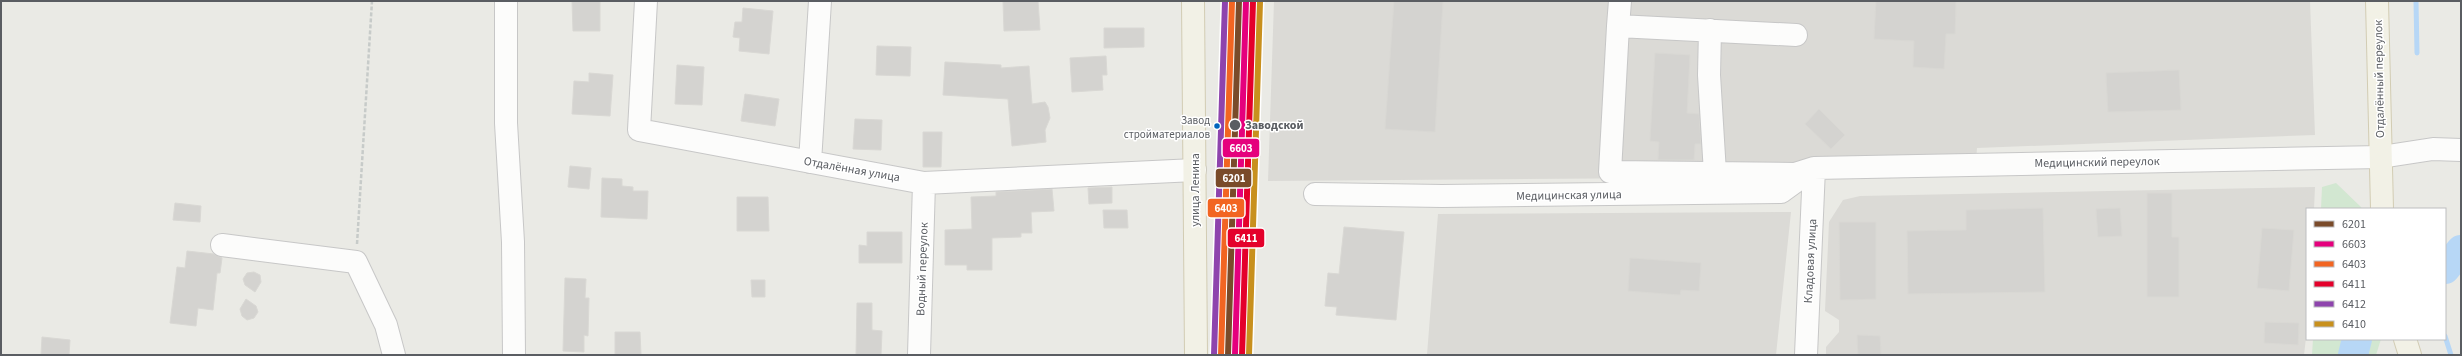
<svg xmlns="http://www.w3.org/2000/svg" width="2462" height="356" font-family="'Source Sans 3',sans-serif">
	<rect width="100%" height="100%" fill="#eaeae5"/>
	<!-- industrial -->
	<path fill="#dbdad6" d="M1274 1H2310L2315 135 1977 148 1976 162 1811 177 1268 181Z
		M2315 187 2314 209H2307V329L2304 355H1826V347L1839 332V320L1825 311 1829 222 1843 200 1860 196Z
		M1791 212 1776 355H1427L1438 214Z"/>
	<!-- green -->
	<path fill="#d2e7d1" d="M2336 183 2361 207 2362 209H2321L2322 187Z
		M2313 339H2381L2376 355H2312Z"/>
	<g fill="none" stroke-linecap="round" stroke-linejoin="round">
		<!-- stream -->
		<path stroke="#b7d7f6" stroke-width="5" d="M2416 1 2417 53
			M1223 55 1225 1
			M2445 336 2451 355"/>
		<!-- river -->
		<path stroke="#b7d7f6" stroke-width="30" d="M2445 269 2461 250
			M2353 355 2357 339"/>
	</g>
	<!-- building -->
	<path fill="#d4d3d0" stroke="#d9d8d4" d="M572 1H600V31H573Z
		M1003 1H1038L1040 30 1004 31Z
		M1394 1H1443L1435 132 1385 129Z
		M1876 1H1956L1955 34H1946L1944 69 1913 67 1914 41 1874 39Z
		M743 8 773 11 769 54 739 51 740 38 733 37 735 22H742Z
		M1104 28H1144V47L1104 48Z
		M877 46 911 47 910 76 876 75Z
		M1655 53 1690 55 1687 113 1699 114 1701 144H1695L1694 160H1658L1659 142 1650 141Z
		M1106 56 1107 75H1102L1103 90 1072 92 1070 58Z
		M945 62 1001 65V68L1029 66 1032 104 1045 102 1048 107 1050 118 1045 130 1046 142 1012 146 1008 99 943 95Z
		M677 65 704 67 702 105 675 104Z
		M2179 70 2181 110 2108 112 2106 73Z
		M589 73 613 75 610 116 572 114 574 81 589 82Z
		M745 94 779 99 775 126 741 121Z
		M1819 109 1845 135 1831 149 1805 124Z
		M855 119 882 120 881 150 853 149Z
		M923 132H942L941 167H923Z
		M570 166 591 168 589 189 568 187Z
		M602 178 622 179V186L633 187V191H648L647 219 601 217Z
		M1112 187V203L1089 204 1088 188Z
		M1052 189 1054 211 1031 212 1032 233H1021V237L992 238V270H967V265H945V230L972 229 971 197 996 196V192Z
		M2147 193H2172V237H2179V297H2147Z
		M737 197H768L769 231H737Z
		M175 203 201 206 200 222 173 220Z
		M2043 208 2045 292 1908 294 1907 231 1966 230V210Z
		M2120 208 2122 236 2098 237 2096 209Z
		M1103 210H1127L1128 228H1104Z
		M1839 222H1876V299L1840 300Z
		M1344 227 1404 232 1396 320 1336 315 1337 307 1325 306 1328 273 1339 274Z
		M2262 228 2294 230 2289 291 2257 288Z
		M867 232H902V263H859V245L867 246Z
		M187 251 214 254 222 258 220 273H217L213 310 198 308 196 326 170 323 177 267 185 268Z
		M1630 258 1701 263 1699 291 1681 290 1680 295 1628 291Z
		M254 272 260 275 261 282 255 292 245 285 243 279 247 273Z
		M565 278 586 279 585 298H589L588 336 584 335V352L563 351Z
		M751 280H765V297H752Z
		M246 299 256 306 258 312 254 318 247 320 242 316 240 309Z
		M857 303H872V330L882 331 881 355H856Z
		M2265 322 2299 323 2298 345 2264 343Z
		M615 332H640L641 355H615Z
		M1857 335 1880 336 1881 355H1858Z
		M42 337 70 340 69 355H41Z"/>
	<g fill="none" stroke-linecap="round" stroke-linejoin="round">
		<defs>
			<path id="minor" d="M506 1V123L513 242 514 355
				M646 1 639 130 924 183 1195 170
				M1620 1 1618 26 1796 35
				M1618 26 1610 172 1795 174 1814 168 2381 157 2433 149 2461 150
				M1710 30 1709 75 1715 173
				M810 162 820 1
				M1315 194 1442 196 1781 192 1810 171
				M222 245 356 262 386 325 394 355
				M919 355 924 183
				M1806 355 1814 168"/>
			<path id="major" d="M1193 1 1196 355
				M2377 1 2382 209
				M2405 339 2410 355"/>
		</defs>
		<!-- minor casing -->
		<use href="#minor" stroke="#c7c7c7" stroke-width="24"/>
		<!-- major casing -->
		<use href="#major" stroke="#d2ccb3" stroke-width="24"/>
		<!-- path -->
		<path stroke="#c7cbc9" stroke-width="2.5" stroke-dasharray="4 2" stroke-linecap="butt" d="M357 244 372 1"/>
		<!-- minor -->
		<use href="#minor" stroke="#fcfcfb" stroke-width="22"/>
		<!-- major -->
		<use href="#major" stroke="#f2f1e6" stroke-width="22"/>
		<defs>
			<path id="rail-1" d="M1228 355 1239 1"/>
			<path id="rail-2" d="M1235 355 1246 1"/>
			<path id="rail-3" d="M1221 355 1232 1"/>
			<path id="rail-4" d="M1242 355 1253 1"/>
			<path id="rail-5" d="M1214 355 1225 1"/>
			<path id="rail-6" d="M1249 355 1260 2"/>
		</defs>
		<!-- rail-1 casing -->
		<use href="#rail-1" stroke="#fff" stroke-width="9"/>
		<!-- rail-2 casing -->
		<use href="#rail-2" stroke="#fff" stroke-width="9"/>
		<!-- rail-3 casing -->
		<use href="#rail-3" stroke="#fff" stroke-width="9"/>
		<!-- rail-4 casing -->
		<use href="#rail-4" stroke="#fff" stroke-width="9"/>
		<!-- rail-5 casing -->
		<use href="#rail-5" stroke="#fff" stroke-width="9"/>
		<!-- rail-6 casing -->
		<use href="#rail-6" stroke="#fff" stroke-width="9"/>
		<!-- rail-1 -->
		<use href="#rail-1" stroke="#7a4b2a" stroke-width="6"/>
		<!-- rail-2 -->
		<use href="#rail-2" stroke="#e5007d" stroke-width="6"/>
		<!-- rail-3 -->
		<use href="#rail-3" stroke="#f26522" stroke-width="6"/>
		<!-- rail-4 -->
		<use href="#rail-4" stroke="#e4002b" stroke-width="6"/>
		<!-- rail-5 -->
		<use href="#rail-5" stroke="#8e44ad" stroke-width="6"/>
		<!-- rail-6 -->
		<use href="#rail-6" stroke="#c8901d" stroke-width="6"/>
	</g>
	<!-- markers -->
	<circle fill="#5a5d62" stroke="#fff" stroke-width="1.5" cx="1235" cy="125" r="6"/>
	<circle fill="#0065bd" stroke="#fff" stroke-width="1.5" cx="1217" cy="126" r="3.5"/>
	<g text-anchor="middle" stroke-width="3" stroke-linejoin="round" paint-order="stroke">
		<!-- bus labels -->
		<g font-size="11" fill="#5a5d62" stroke="#fff" text-anchor="end">
			<text x="1210" y="124">Завод<tspan x="1210" dy="14">стройматериалов</tspan></text>
		</g>
		<!-- street labels -->
		<g font-size="12" fill="#5a5d62" stroke="#fff">
			<text transform="translate(2379 79) rotate(-91)" y="4">Отдалённый переулок</text>
			<text transform="translate(2097 162) rotate(-1)" y="4">Медицинский переулок</text>
			<text transform="translate(852 169) rotate(10)" y="4">Отдалённая улица</text>
			<text transform="translate(1195 190) rotate(-90)" y="4">улица Ленина</text>
			<text transform="translate(1569 195) rotate(-1)" y="4">Медицинская улица</text>
			<text transform="translate(1810 261) rotate(-87)" y="4">Кладовая улица</text>
			<text transform="translate(922 269) rotate(-88)" y="4">Водный переулок</text>
		</g>
		<!-- stop labels -->
		<g font-size="12" font-weight="bold" fill="#5a5d62" stroke="#fff" text-anchor="start">
			<text x="1245" y="129">Заводской</text>
		</g>
	</g>
	<g stroke="#fff" stroke-width="1.5">
		<rect x="1222" y="138" width="38" height="20" rx="4" fill="#e5007d"/>
		<rect x="1215" y="168" width="37" height="20" rx="4" fill="#7a4b2a"/>
		<rect x="1207" y="198" width="38" height="20" rx="4" fill="#f26522"/>
		<rect x="1227" y="228" width="38" height="20" rx="4" fill="#e4002b"/>
	</g>
	<g font-size="11" text-anchor="middle" font-weight="bold" fill="#fff">
		<text x="1241" y="152">6603</text>
		<text x="1234" y="182">6201</text>
		<text x="1226" y="212">6403</text>
		<text x="1246" y="242">6411</text>
	</g>
	<!-- border -->
	<rect width="2462" height="356" fill="none" stroke="#5a5d62" stroke-width="4"/>
	<!-- legend -->
	<rect x="2306" y="208" width="140" height="132" fill="#ffffff" stroke="#bdbec0"/>
	<rect x="2314" y="221" width="20" height="6" fill="#7a4b2a" stroke="#bdbec0"/>
	<text x="2342" y="228" font-size="12" fill="#5a5d62">6201</text>
	<rect x="2314" y="241" width="20" height="6" fill="#e5007d" stroke="#bdbec0"/>
	<text x="2342" y="248" font-size="12" fill="#5a5d62">6603</text>
	<rect x="2314" y="261" width="20" height="6" fill="#f26522" stroke="#bdbec0"/>
	<text x="2342" y="268" font-size="12" fill="#5a5d62">6403</text>
	<rect x="2314" y="281" width="20" height="6" fill="#e4002b" stroke="#bdbec0"/>
	<text x="2342" y="288" font-size="12" fill="#5a5d62">6411</text>
	<rect x="2314" y="301" width="20" height="6" fill="#8e44ad" stroke="#bdbec0"/>
	<text x="2342" y="308" font-size="12" fill="#5a5d62">6412</text>
	<rect x="2314" y="321" width="20" height="6" fill="#c8901d" stroke="#bdbec0"/>
	<text x="2342" y="328" font-size="12" fill="#5a5d62">6410</text>
</svg>
